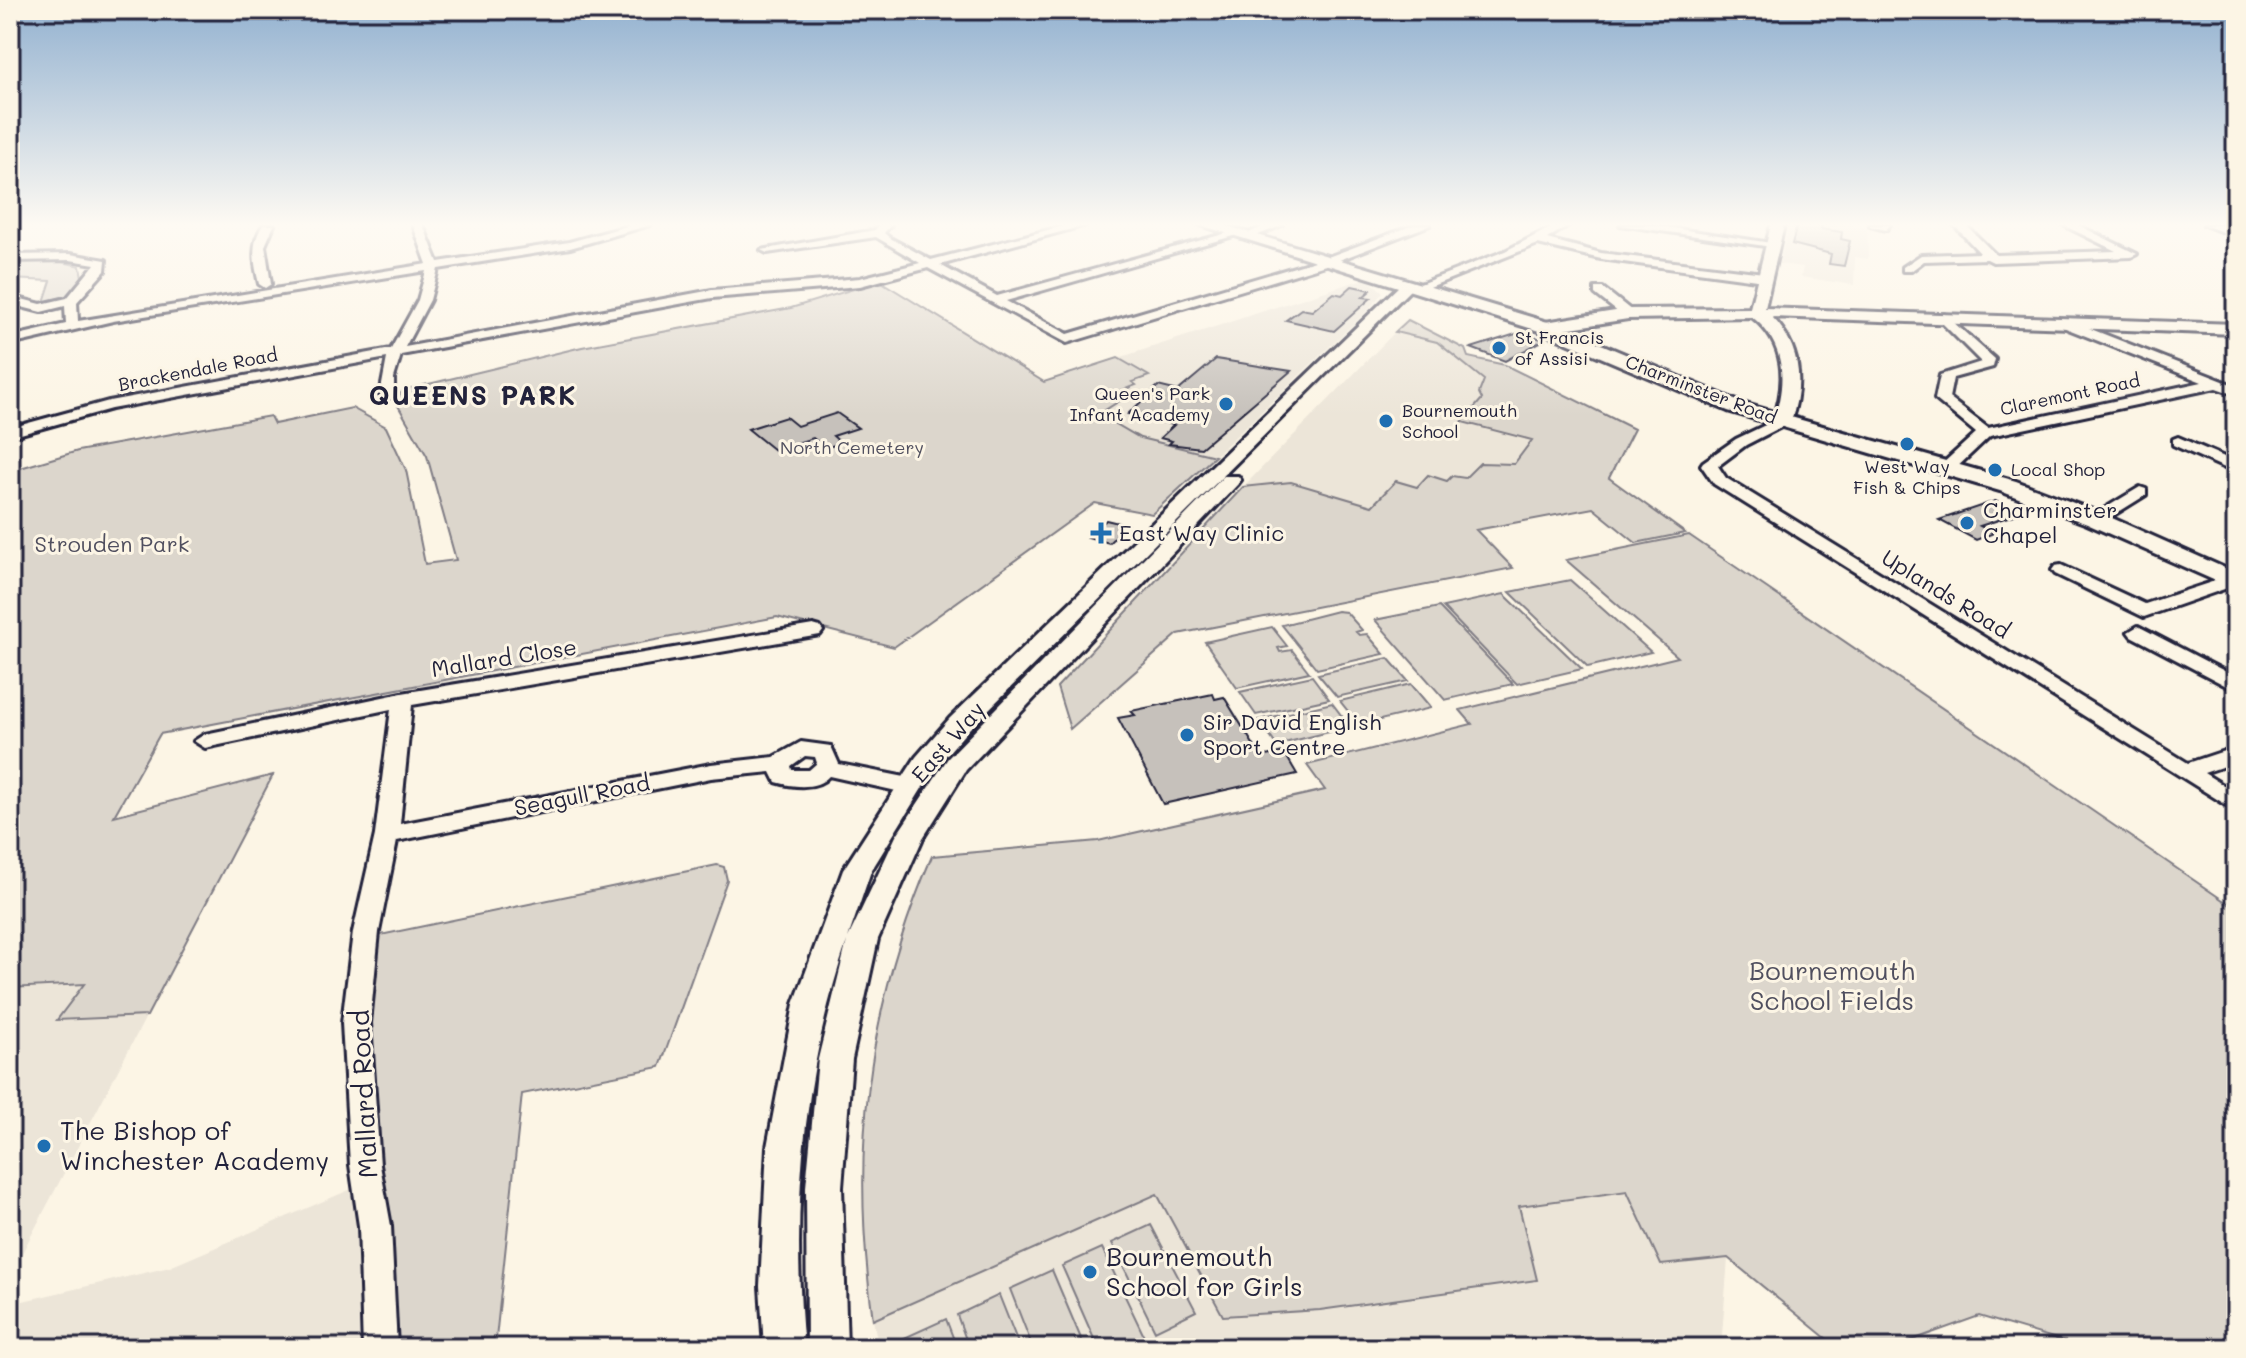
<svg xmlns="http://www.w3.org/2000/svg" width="2246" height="1358" font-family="Mali,sans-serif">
	<rect width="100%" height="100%" fill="#fcf5e5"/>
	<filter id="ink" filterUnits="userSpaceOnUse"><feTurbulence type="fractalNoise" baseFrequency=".0125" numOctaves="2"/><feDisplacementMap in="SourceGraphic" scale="16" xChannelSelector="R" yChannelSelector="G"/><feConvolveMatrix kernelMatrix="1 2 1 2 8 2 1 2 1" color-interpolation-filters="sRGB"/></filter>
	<g filter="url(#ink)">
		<!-- built -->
		<path fill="#ece5d8" d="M1789 225H1867L1868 259 1855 257 1854 285 1801 277 1803 267 1779 264Z
			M1366 278 1383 292 1368 310 1215 456 1140 438 1044 382Z
			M1395 332 1437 342 1484 380 1482 399 1462 423 1532 440 1514 464 1480 463 1465 478 1417 487 1372 506 1291 482 1243 487Z
			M273 775 201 912 10 1276V857L113 817Z
			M368 1182 380 1348H10V1304L170 1267Z
			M1627 1191 1661 1265 1728 1258 1721 1348H879L873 1320 1157 1194 1537 1280 1519 1206Z"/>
		<!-- green -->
		<path fill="#dcd6cc" stroke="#7f7c84" stroke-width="2" d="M58 261 80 266 82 277 70 295 44 302 51 281 10 279V262Z
			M880 281 1044 382 1118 358 1149 376 1132 382 1136 385 1115 393 1124 398 1099 414 1140 438 1215 456 1152 514 1095 503 894 647 777 617 160 734 114 816 273 775 147 1016 57 1020 84 984 10 988V471L78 451 270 416 274 424 352 408 386 427 406 470 425 564 456 560 427 456 397 404 396 398 404 390 582 347 791 308Z
			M1408 320 1465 349 1468 357 1505 365 1634 429 1609 478 1685 533 1636 543 1593 508 1476 530 1513 568 1178 634 1070 729 1057 687 1243 487 1291 482 1372 506 1396 481 1417 487 1428 475 1447 481 1452 476 1465 478 1480 463 1514 464 1532 440 1462 422 1482 399 1479 393 1484 380 1437 342 1395 332Z
			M1689 535 2236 909V1348H2087L1979 1316 1890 1348H1838L1728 1258 1661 1265 1627 1191 1519 1206 1537 1280 1320 1310 1223 1316 1157 1194 873 1320C850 1154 866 1010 932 856L1098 841 1325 790 1307 765 1472 724 1460 710 1678 657 1566 560Z
			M1570 580 1651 652 1588 667 1510 592Z
			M1504 594 1582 669 1517 684 1443 607Z
			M1439 607 1513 684 1445 700 1375 620Z
			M1337 611 1346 612 1362 630 1356 632 1359 635 1367 634 1384 654 1317 669 1282 625Z
			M1272 627 1287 646 1278 648 1280 652 1292 650 1309 672 1237 688 1205 642Z
			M1388 658 1408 681 1337 697 1318 674Z
			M1312 676 1329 699 1256 715 1240 692Z
			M1411 684 1431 708 1359 725 1340 701Z
			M1332 703 1350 727 1276 745 1259 720Z
			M717 865 724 867 727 880 660 1067 522 1094 495 1348H380L366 938Z
			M1151 1225 1196 1311 1155 1331 1112 1243Z
			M1102 1248 1144 1336 1120 1348H1098L1062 1266Z
			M1052 1270 1085 1348H1033L1010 1289Z
			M999 1295 1020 1348H969L957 1315Z
			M946 1319 957 1348H904L902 1339Z"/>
		<!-- building -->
		<path fill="#c6c1bb" stroke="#22223b" stroke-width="2" d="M1797 225H1822L1821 229 1842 232 1841 239 1850 241 1844 266 1829 264 1831 254 1792 244Z
			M1352 286 1371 290 1363 297 1371 298 1334 331 1286 320 1301 309 1312 311 1334 293 1342 295Z
			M1522 332 1544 340 1505 361 1471 348Z
			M1216 359 1291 371 1201 448 1169 444 1172 441 1160 438 1174 425 1128 414 1158 386 1178 391Z
			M837 413 858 428 833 436 841 443 825 448 813 438 774 450 748 429 786 417 797 426Z
			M1995 501 2020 513 1980 526 1994 533 1976 540 1939 520Z
			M1106 520 1127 525 1109 543 1088 537Z
			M1213 694 1215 699 1224 697 1261 757 1284 752 1297 774 1163 804 1118 718 1135 715 1131 711Z"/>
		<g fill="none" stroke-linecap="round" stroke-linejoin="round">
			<defs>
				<path id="minor" d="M263 225H274L265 246 271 284 265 288 259 284C254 263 250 244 263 225Z
					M413 225H423L438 262 569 242 631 225H650L570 248 438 269 430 300 405 347 712 290 860 278 920 263 876 237 767 253 761 250 875 230 879 225H891L884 233 890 238 931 260 1067 225H1086L940 265 997 296 1231 232 1240 234 1006 301 1068 334 1325 258 1414 225H1430L1329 264 1067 343 928 268 860 286 712 298 401 355 394 378V395L387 399 380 395 387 358 111 409 10 437V428L109 401 391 349 418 300 426 271 113 321 10 345V337L66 324 65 306 41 312 10 304V296L41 304 67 298 95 264 70 260 10 261V255L70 254 106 260 105 271 77 302 78 321 427 264Z
					M1266 225H1282L1249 239 1240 237Z
					M1556 225H1569L1547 239 1601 253 1764 273 1770 277 1764 281 1601 259 1538 244 1417 292 1407 289 1505 251Z
					M1620 225H1653L1778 244 1772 247Z
					M1890 225 1886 230 1870 226V225Z
					M1954 225H1966L1996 255 2116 251 2063 225H2078L2137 254 2131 257 1993 262 1987 259 1924 261 1911 271H1903V267L1921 255 1980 253Z
					M2204 225H2221L2236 230V237Z
					M1595 288H1603L1632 311V317H1624L1595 294Z
					M1944 314 1995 359 1993 367 1953 378 1949 398 1988 428 2202 382 2063 327 2062 324 2068 320 2236 386V395L2216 388 1990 436 1953 471H1941V465L1976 433 1935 399 1940 375 1981 362 1940 321 1938 318Z
					M1782 417 1789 421 1787 424 1746 445 1718 466 1726 478 2188 763 2236 747V762L2204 773 2236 793V811L1714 484 1701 465 1703 462 1736 439Z
					M2178 437 2236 462V473L2173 445V439Z
					M2140 487 2146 489V495L2101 523H2089L2087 519Z
					M2061 565 2145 604 2233 575H2236V585L2144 617 2055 574 2052 570 2055 566Z
					M813 625 820 627 823 631 820 635 412 705 400 824 711 764 774 757 801 742 831 746 839 764 910 778 918 781 921 786 918 791 910 794 829 776C817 790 793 787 776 782L771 772 711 778 397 841 379 932 370 1023 380 1165 391 1226 397 1348H363L359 1226 350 1165 342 1023 353 932 375 835 391 709 205 748 194 741 205 734 402 693ZM805 756 815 757 817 763 809 770H792L791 766Z
					M2138 626 2236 677V691L2131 636 2128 632Z"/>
				<path id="tertiary" d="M1771 225H1784L1765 308 2236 324V334L1772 317C1801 346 1804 383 1791 421L1782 426 1773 421C1787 383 1786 343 1752 317L1628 319 1545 332 1537 327 1545 322 1628 309 1750 308Z
					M1401 284 1413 287 968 730 934 769 871 871 848 938 896 836 948 758 1224 476H1238L1241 480 1238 484 966 770 923 838 878 939 852 1059 842 1187 847 1348H807L806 1187 818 1059 847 941C803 1071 791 1211 804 1348H764L760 1286 767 1147 794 1004 843 870 916 757 950 718Z"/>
				<path id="secondary" d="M1200 225H1224L1551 323 1742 403 2016 481 2103 514 2236 573V590L2087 524 2000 491 1728 411 1539 331Z"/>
			</defs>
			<!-- minor casing -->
			<use href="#minor" stroke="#22223b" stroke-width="6"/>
			<!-- tertiary casing -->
			<use href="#tertiary" stroke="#22223b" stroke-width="6"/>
			<!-- secondary casing -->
			<use href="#secondary" stroke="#22223b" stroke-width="6"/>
			<!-- minor -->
			<use href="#minor" fill="#fcf5e5" fill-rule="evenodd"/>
			<!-- tertiary -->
			<use href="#tertiary" fill="#fcf5e5" fill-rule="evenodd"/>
			<!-- secondary -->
			<use href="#secondary" fill="#fcf5e5" fill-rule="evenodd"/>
		</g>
	</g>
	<!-- sky -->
	<linearGradient id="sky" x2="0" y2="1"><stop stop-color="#92b1d0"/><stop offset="0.54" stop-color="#fefaf3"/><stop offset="1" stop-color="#fefaf3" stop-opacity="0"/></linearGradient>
	<rect width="2246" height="416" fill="url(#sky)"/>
	<!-- markers -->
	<g fill="#1f6fb2" stroke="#fcf5e5" stroke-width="3">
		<circle cx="1499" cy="348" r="8"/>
		<circle cx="1226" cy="404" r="8"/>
		<circle cx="1386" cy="421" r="8"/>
		<circle cx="1907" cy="444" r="8"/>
		<circle cx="1995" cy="470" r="8"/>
		<circle cx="1967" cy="523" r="8"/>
		<path d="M1097 521h8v8h8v8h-8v8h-8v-8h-8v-8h8z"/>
		<circle cx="1187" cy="735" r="8"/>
		<circle cx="44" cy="1146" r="8"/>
		<circle cx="1090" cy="1272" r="8"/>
	</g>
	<g text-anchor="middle" stroke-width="6" stroke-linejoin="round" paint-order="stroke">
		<!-- far-poi labels -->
		<g font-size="18" fill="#22223b" stroke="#fcf5e5" text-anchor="start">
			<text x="1515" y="344">St Francis<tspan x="1515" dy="21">of Assisi</tspan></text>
			<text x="1210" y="400" text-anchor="end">Queen's Park<tspan x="1210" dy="21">Infant Academy</tspan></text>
			<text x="1402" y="417">Bournemouth<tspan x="1402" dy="21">School</tspan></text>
			<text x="1907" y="473" text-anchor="middle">West Way<tspan x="1907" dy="21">Fish &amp; Chips</tspan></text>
			<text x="2011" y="476">Local Shop</text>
		</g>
		<!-- far-street labels -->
		<g font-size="18" fill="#22223b" stroke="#fcf5e5">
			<text transform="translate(198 370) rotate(-11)" y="6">Brackendale Road</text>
			<text transform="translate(1701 390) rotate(21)" y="6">Charminster Road</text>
			<text transform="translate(2070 395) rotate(-12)" y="6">Claremont Road</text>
		</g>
		<!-- far-park labels -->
		<g font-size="18" fill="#504f5f" stroke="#fcf5e5">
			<text x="852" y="454">North Cemetery</text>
		</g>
		<!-- poi labels -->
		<g font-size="22" fill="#22223b" stroke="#fcf5e5" text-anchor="start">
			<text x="1983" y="518">Charminster<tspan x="1983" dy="25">Chapel</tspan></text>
			<text x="1119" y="541">East Way Clinic</text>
			<text x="1203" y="730">Sir David English<tspan x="1203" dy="25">Sport Centre</tspan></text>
		</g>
		<!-- park labels -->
		<g font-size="22" fill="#504f5f" stroke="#fcf5e5">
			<text x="112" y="552">Strouden Park</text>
		</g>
		<!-- street labels -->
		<g font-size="22" fill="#22223b" stroke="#fcf5e5">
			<text transform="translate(1946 594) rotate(32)" y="8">Uplands Road</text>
			<text transform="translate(504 658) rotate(-9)" y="8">Mallard Close</text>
			<text transform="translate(948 742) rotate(-49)" y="8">East Way</text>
			<text transform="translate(582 795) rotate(-11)" y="8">Seagull Road</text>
		</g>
		<!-- far-district labels -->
		<g font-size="26" font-weight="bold" letter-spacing="2" fill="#22223b" stroke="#fcf5e5">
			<text x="473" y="405">QUEENS PARK</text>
		</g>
		<!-- near-park labels -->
		<g font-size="26" fill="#504f5f" stroke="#fcf5e5">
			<text x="1832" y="980">Bournemouth<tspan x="1832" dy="30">School Fields</tspan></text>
		</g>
		<!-- near-street labels -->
		<g font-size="26" fill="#22223b" stroke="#fcf5e5">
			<text transform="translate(364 1094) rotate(-93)" y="9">Mallard Road</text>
		</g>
		<!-- near-poi labels -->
		<g font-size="26" fill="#22223b" stroke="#fcf5e5" text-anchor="start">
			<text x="60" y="1140">The Bishop of<tspan x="60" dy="30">Winchester Academy</tspan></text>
			<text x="1106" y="1266">Bournemouth<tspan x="1106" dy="30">School for Girls</tspan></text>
		</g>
	</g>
	<!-- margin -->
	<rect width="2246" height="1358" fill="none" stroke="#fcf5e5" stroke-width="40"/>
	<rect x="20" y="20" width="2206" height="1318" fill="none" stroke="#22223b" stroke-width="3" filter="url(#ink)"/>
</svg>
